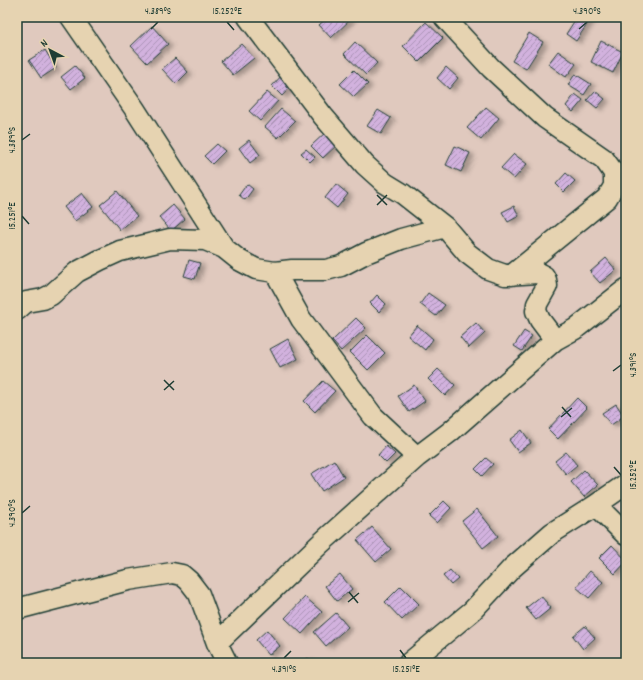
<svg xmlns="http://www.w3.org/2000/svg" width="643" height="680" font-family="Dekko,sans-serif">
	<defs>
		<pattern id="building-hatch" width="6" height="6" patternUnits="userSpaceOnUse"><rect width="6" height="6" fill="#d2b2de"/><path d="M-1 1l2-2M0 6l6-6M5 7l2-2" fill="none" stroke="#aa92b5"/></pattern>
		<filter id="shadow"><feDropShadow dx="4.5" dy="2.5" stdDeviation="2" flood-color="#0004"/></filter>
	</defs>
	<rect width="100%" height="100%" fill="#e0c9be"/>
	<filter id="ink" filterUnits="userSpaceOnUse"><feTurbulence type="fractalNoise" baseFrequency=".025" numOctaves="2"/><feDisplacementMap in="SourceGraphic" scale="8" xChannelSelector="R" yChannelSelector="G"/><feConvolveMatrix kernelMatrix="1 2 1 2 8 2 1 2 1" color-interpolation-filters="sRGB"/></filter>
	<g filter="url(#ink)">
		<!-- building -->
		<path fill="url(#building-hatch)" stroke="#1f3d34" filter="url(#shadow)" d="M328 17H349L351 19 331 38 319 25Z
			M577 17H592L576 41 566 34Z
			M426 22 443 38 419 62 403 46Z
			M152 26 168 44 147 63 131 46Z
			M529 33 543 42 526 69 512 61Z
			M601 41 623 52 613 73 591 62Z
			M355 42 377 63 366 75 344 54Z
			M241 44 254 58 233 75 221 61Z
			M45 50 56 68 41 78 29 60Z
			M558 51 576 64 566 77 548 64Z
			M175 58 188 72 176 84 162 69Z
			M75 66 85 78 71 89 61 77Z
			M446 67 458 78 449 89 437 78Z
			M354 70 368 84 354 97 340 84Z
			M283 74 293 84 282 96 272 86Z
			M575 74 591 84 584 95 568 85Z
			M595 91 605 99 597 108 587 100Z
			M267 92 278 101 260 121 249 111Z
			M575 94 583 100 573 112 566 106Z
			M486 107 499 118 481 140 467 128Z
			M281 109 295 121 278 138 265 127Z
			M378 110 391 118 381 134 367 126Z
			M327 131 339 143 323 158 311 146Z
			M249 140 260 155 250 163 239 148Z
			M217 144 225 151 212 164 204 156Z
			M455 146 470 153 461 172 446 165Z
			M306 149 315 157 310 162 301 153Z
			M514 154 527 164 514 179 501 168Z
			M566 173 575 181 564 192 556 184Z
			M247 184 253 189 245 200 239 195Z
			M336 184 348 194 337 208 325 198Z
			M117 191 137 216 120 230 100 205Z
			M82 193 93 207 75 221 64 207Z
			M173 205 185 219 171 231 159 217Z
			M514 206 519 216 508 222 502 212Z
			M606 258 616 270 600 283 590 272Z
			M189 260 200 263 195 279 184 276Z
			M428 293 445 305 436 316 420 304Z
			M377 295 386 304 379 312 370 303Z
			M356 318 366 328 341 351 332 341Z
			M476 323 485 333 469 348 460 337Z
			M417 325 433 339 425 350 408 336Z
			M524 331 532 336 522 351 514 346Z
			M367 335 385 353 368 370 350 352Z
			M288 339 298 359 280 368 270 349Z
			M438 369 455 385 445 396 428 379Z
			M323 381 335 391 315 412 304 401Z
			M414 385 425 401 409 412 398 396Z
			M577 398 587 408 558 439 548 429Z
			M616 404 624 416 611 425 602 413Z
			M522 430 531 443 518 452 509 440Z
			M386 446 395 454 386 463 378 455Z
			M566 452 577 465 566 474 555 461Z
			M486 458 493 464 482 476 475 469Z
			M334 460 344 477 322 491 311 474Z
			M584 470 598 485 584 497 571 482Z
			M444 501 451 508 437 523 429 516Z
			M477 509 498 536 483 548 462 521Z
			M372 527 391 549 376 562 357 540Z
			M612 545 626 560V562L615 574 599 558Z
			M450 570 458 579 451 585 443 576Z
			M590 571 603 582 589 598 576 587Z
			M340 574 352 589 337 601 325 586Z
			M401 586 419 604 402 620 385 602Z
			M541 596 551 608 536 620 526 608Z
			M305 597 322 612 302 634 285 618Z
			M336 613 348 627 326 646 314 632Z
			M585 626 595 638 583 649 573 636Z
			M267 630 280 646 269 655 256 640Z
			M308 658 313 663H302Z"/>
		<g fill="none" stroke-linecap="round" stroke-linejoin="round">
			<defs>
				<path id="minor" d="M71 17 134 108 224 248
					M248 17 323 116 365 165 385 183 403 194 445 227 467 253 488 269 505 275 538 273 544 276 546 280 547 286 537 304 536 311 540 320 555 340
					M444 17 491 68 545 118 604 159 614 173V186L607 198 512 275
					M275 272 301 319 373 416 417 457
					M17 310 26 302 43 299 51 295 77 272 100 260 120 251 170 239 205 240 224 248 239 260 256 269 275 272 292 270H326L341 266 366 253 401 239 445 227
					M596 505 626 535
					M17 609 128 580 172 573 182 575 189 581 199 594 217 643 227 663
					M217 643 320 544 417 457 450 432 555 340 575 329 626 289
					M409 663 472 611 512 568 552 533 596 505 626 484"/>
			</defs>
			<!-- minor casing -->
			<use href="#minor" stroke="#1f3d34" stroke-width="23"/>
			<!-- minor -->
			<use href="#minor" stroke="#e6d3b1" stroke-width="20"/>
		</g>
	</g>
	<!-- ticks -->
	<path fill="none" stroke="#1f3d34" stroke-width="1.5" d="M227 22 234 30M151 29 158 22M579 29 587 22M22 140 30 134M377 195 387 205M377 205 387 195M22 216 29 224M613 371 621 365M164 380 174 390M164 390 174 381M562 407 571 417M561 417 572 408M614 467 621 475M22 513 30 506M349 592 358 603M348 602 359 593M400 650 406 658M284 658 291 651"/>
	<!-- margin -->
	<rect width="643" height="680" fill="none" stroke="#e6d3b1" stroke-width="44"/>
	<!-- north arrow -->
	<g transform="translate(50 50) rotate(319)" stroke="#e6d3b1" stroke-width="3" paint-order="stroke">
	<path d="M0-3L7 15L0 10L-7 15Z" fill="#1f3d34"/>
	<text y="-6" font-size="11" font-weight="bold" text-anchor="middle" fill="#1f3d34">N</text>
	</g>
	<rect x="22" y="22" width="599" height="636" fill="none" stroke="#1f3d34" stroke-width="1.5"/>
	<g font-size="10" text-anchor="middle" fill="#1f3d34">
		<text x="158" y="14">4.389°S</text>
		<text x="227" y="14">15.252°E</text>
		<text x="587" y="14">4.390°S</text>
		<text transform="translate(11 140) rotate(-90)" y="4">4.389°S</text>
		<text transform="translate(11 216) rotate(-90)" y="4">15.251°E</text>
		<text transform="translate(632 365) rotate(-90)" y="4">4.391°S</text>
		<text transform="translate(632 475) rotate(-90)" y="4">15.252°E</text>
		<text transform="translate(11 513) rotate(-90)" y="4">4.390°S</text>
		<text x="284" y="672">4.391°S</text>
		<text x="406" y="672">15.251°E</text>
	</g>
</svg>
